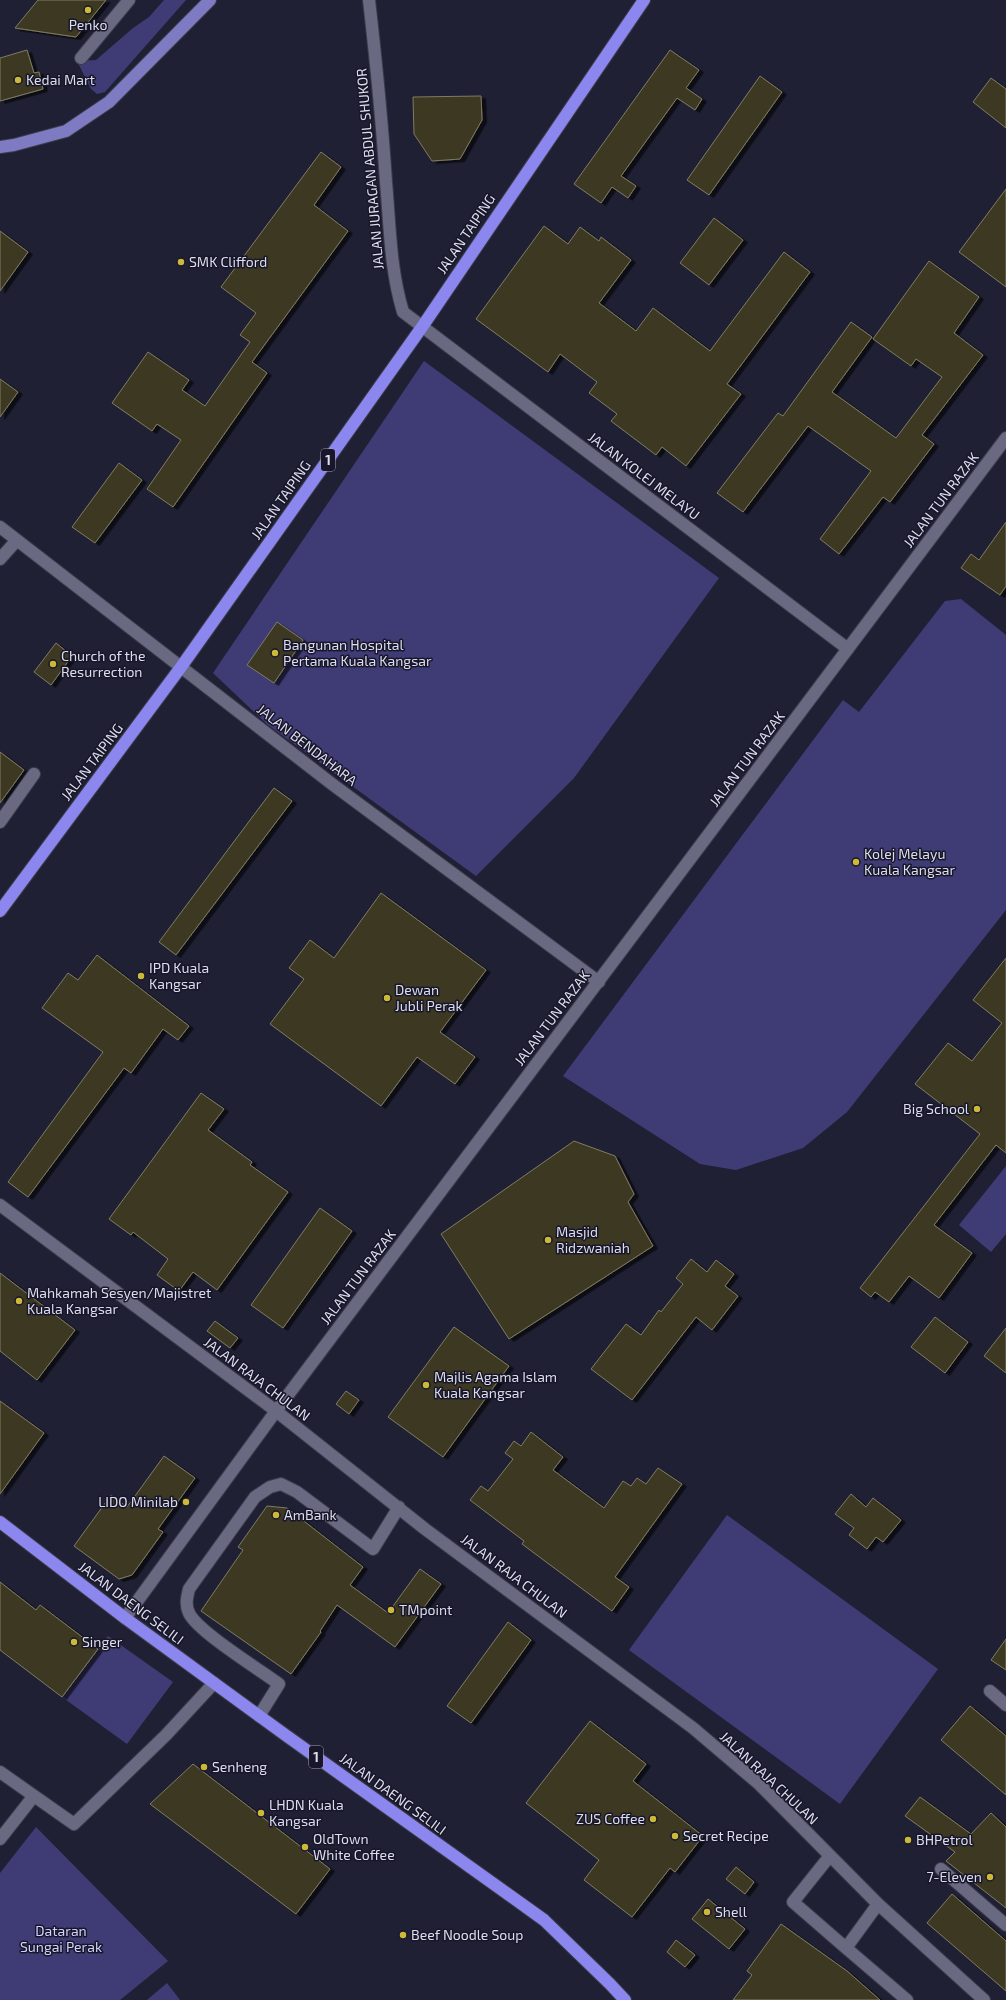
<svg xmlns="http://www.w3.org/2000/svg" width="1006" height="2000" font-family="'Exo 2',sans-serif">
	<defs>
		<filter id="shadow"><feDropShadow dx="4.5" dy="2.5" stdDeviation="0" flood-color="#0009"/></filter>
	</defs>
	<rect width="100%" height="100%" fill="#202034"/>
	<!-- green -->
	<path fill="#3f3c75" d="M164 0H186L105 92 97 94 91 89 77 61 96 60 133 28 149 17Z
		M424 361 719 578 574 778 476 876 268 725 213 673Z
		M961 599 1006 635V910L847 1112 803 1148 736 1170 700 1164 563 1076 843 700 859 712 945 601Z
		M1006 1166V1234L991 1252 959 1225Z
		M727 1515 938 1669 840 1804 629 1650Z
		M108 1636 173 1682 127 1744 62 1697Z
		M36 1827 168 1961 120 2000H0V1873Z
		M167 1983 180 2000H147Z"/>
	<!-- building -->
	<path fill="#3c3821" stroke="#807c63" filter="url(#shadow)" d="M38 0H106L76 37 15 28Z
		M27 50 34 73 39 72 43 89 0 101V58Z
		M670 50 699 70 686 88 702 99 695 110 677 98 621 176 636 186 628 198 612 187 601 203 574 184Z
		M760 76 782 92 709 195 687 180Z
		M991 78 1006 89V128L973 102Z
		M481 96 482 120 460 159 432 161 414 134 413 97Z
		M321 152 341 167 314 205 348 231 252 362 267 373 173 507 147 489 181 440 157 424 152 431 112 403 148 352 189 380 182 390 205 406 250 342 240 335 256 313 221 287Z
		M1006 189V287L959 252Z
		M714 218 743 240 709 285 680 263Z
		M544 226 568 244 580 227 599 241 601 237 631 260 599 303 636 331 653 308 710 351 784 252 810 272 727 384 741 394 686 466 662 447 656 455 611 421 617 414 589 393 597 382 560 354 548 372 476 319Z
		M0 231 28 252 0 291Z
		M929 261 979 297 954 333 983 355 922 435 934 444 890 502 883 497 839 554 820 539 871 471 808 426 743 512 717 493 778 413 783 416 851 322 872 337 832 392 896 438 942 377 916 359 911 366 873 339Z
		M0 379 18 392 0 417Z
		M119 463 142 480 95 543 72 527Z
		M1006 522V586L1000 595 961 568 971 554 979 560Z
		M277 622 303 640 274 683 247 665Z
		M56 643 72 656 51 685 34 672Z
		M0 752 24 770 0 803Z
		M274 788 292 801 176 955 159 942Z
		M381 893 486 970 440 1032 475 1057 455 1084 417 1057 381 1106 270 1024 304 979 289 968 310 940 334 958Z
		M97 955 189 1026 178 1040 163 1029 131 1073 124 1068 28 1197 8 1182 103 1052 42 1008 68 973 78 980Z
		M1006 958V1153L996 1145 934 1225 972 1253 939 1298 909 1276 889 1302 875 1292 871 1297 860 1288 980 1134 915 1084 948 1043 972 1061 1002 1023 973 1000Z
		M201 1093 224 1109 208 1130 252 1162 250 1165 288 1192 217 1290 193 1272 179 1291 157 1275 168 1259 133 1232 131 1235 109 1219Z
		M574 1141 615 1156 634 1194 628 1202 653 1246 509 1339 441 1234Z
		M320 1208 352 1231 283 1328 251 1305Z
		M691 1259 707 1272 716 1260 734 1274 725 1286 738 1296 712 1330 696 1317 632 1400 591 1369 626 1324 641 1335 659 1310 661 1312 683 1284 676 1278Z
		M0 1273 75 1330 37 1380 0 1351Z
		M935 1317 968 1342 945 1373 911 1347Z
		M215 1321 238 1338 230 1348 207 1331Z
		M454 1327 509 1366 443 1457 388 1417Z
		M1006 1328V1373L984 1356Z
		M346 1391 359 1400 349 1414 336 1404Z
		M0 1401 44 1433 0 1494Z
		M531 1432 563 1457 553 1470 604 1508 623 1481 631 1486 637 1478 646 1484 658 1468 682 1484 615 1577 629 1587 612 1611 522 1544 524 1541 470 1500 481 1486 488 1491 513 1459 505 1453 514 1441 521 1446Z
		M164 1456 195 1478 158 1529 163 1532 132 1575 119 1579 74 1546 111 1495 127 1507Z
		M851 1494 866 1507 873 1498 901 1520 883 1542 876 1537 867 1549 849 1535 854 1528 835 1514Z
		M267 1506 287 1508 363 1567 350 1585 388 1613 420 1569 441 1584 395 1647 337 1605 320 1631 321 1632 291 1674 201 1611 243 1550 238 1547Z
		M0 1582 36 1610 40 1605 98 1649 62 1697 0 1650Z
		M508 1622 531 1640 471 1723 447 1706Z
		M1006 1639V1670L991 1660Z
		M970 1706 1006 1736V1795L941 1740Z
		M590 1721 646 1764 633 1781 703 1836 675 1872 670 1868 632 1917 584 1880 599 1860 526 1803Z
		M193 1764 330 1869 296 1914 150 1804Z
		M920 1797 971 1834 991 1813 1006 1827V1908L946 1861 955 1852 905 1816Z
		M736 1867 754 1882 745 1894 726 1879Z
		M952 1894 1006 1941V1991L927 1923Z
		M708 1899 745 1929 729 1949 692 1919Z
		M781 1924 847 1971 880 2000H733L752 1975 747 1971Z
		M676 1940 695 1955 685 1967 667 1952Z"/>
	<g fill="none" stroke-linecap="round" stroke-linejoin="round">
		<defs>
			<path id="minor" d="M369 0C376 61 382 121 386 182 390 226 390 269 403 312L848 649
				M81 58 129 0
				M0 527 332 784 599 982
				M0 559 17 540
				M0 822 34 774
				M0 1205 276 1411 425 1529 693 1728 759 1784 878 1904 984 2000
				M125 1618 276 1411 1006 438
				M990 1691 1006 1705
				M259 1716 279 1684C260 1670 197 1631 189 1613 185 1605 187 1597 189 1589L255 1497 270 1487 281 1484 297 1492 373 1549 399 1507
				M0 1772 74 1824 166 1735 214 1683
				M0 1839 33 1797
				M829 1857 793 1902 846 1948
				M941 1869 1006 1925
				M878 1904 846 1948 907 2000"/>
			<path id="major" d="M0 147 14 145 66 131 109 102 210 0"/>
			<path id="highway" d="M0 911 181 667 422 327 644 0
				M0 1522 125 1618 284 1734 544 1920 610 1984 625 2000"/>
		</defs>
		<!-- minor casing -->
		<use href="#minor" stroke="#3d3c4d" stroke-width="14"/>
		<!-- major casing -->
		<use href="#major" stroke="#3d3c4d" stroke-width="14"/>
		<!-- highway casing -->
		<use href="#highway" stroke="#3d3c4d" stroke-width="14"/>
		<!-- minor -->
		<use href="#minor" stroke="#696a82" stroke-width="12"/>
		<!-- major -->
		<use href="#major" stroke="#7e7bc3" stroke-width="12"/>
		<!-- highway -->
		<use href="#highway" stroke="#8c87ef" stroke-width="12"/>
	</g>
	<!-- markers -->
	<g fill="#ccb939" stroke="#17162a" stroke-width="1.5">
		<circle cx="88" cy="10" r="4"/>
		<circle cx="18" cy="80" r="4"/>
		<circle cx="181" cy="262" r="4"/>
		<circle cx="275" cy="653" r="4"/>
		<circle cx="53" cy="664" r="4"/>
		<circle cx="856" cy="862" r="4"/>
		<circle cx="141" cy="976" r="4"/>
		<circle cx="387" cy="998" r="4"/>
		<circle cx="977" cy="1109" r="4"/>
		<circle cx="548" cy="1240" r="4"/>
		<circle cx="19" cy="1301" r="4"/>
		<circle cx="426" cy="1385" r="4"/>
		<circle cx="186" cy="1502" r="4"/>
		<circle cx="276" cy="1515" r="4"/>
		<circle cx="391" cy="1610" r="4"/>
		<circle cx="74" cy="1642" r="4"/>
		<circle cx="204" cy="1767" r="4"/>
		<circle cx="261" cy="1813" r="4"/>
		<circle cx="653" cy="1819" r="4"/>
		<circle cx="675" cy="1836" r="4"/>
		<circle cx="908" cy="1840" r="4"/>
		<circle cx="305" cy="1847" r="4"/>
		<circle cx="990" cy="1877" r="4"/>
		<circle cx="707" cy="1912" r="4"/>
		<circle cx="403" cy="1935" r="4"/>
	</g>
	<g text-anchor="middle" stroke-width="3" stroke-linejoin="round" paint-order="stroke">
		<!-- shield labels -->
		<g fill="#17162a" stroke="#a2a2b2" stroke-width="1">
			<rect x="321" y="449" width="14" height="22" rx="3"/>
			<rect x="309" y="1746" width="14" height="22" rx="3"/>
		</g>
		<g font-size="13" font-weight="bold" fill="#dddeec">
			<text x="328" y="465">1</text>
			<text x="316" y="1762">1</text>
		</g>
		<!-- poi labels -->
		<g font-size="14" fill="#dddeec" stroke="#17162a" text-anchor="start">
			<text x="88" y="30" text-anchor="middle">Penko</text>
			<text x="26" y="85">Kedai Mart</text>
			<text x="189" y="267">SMK Clifford</text>
			<text x="283" y="650">Bangunan Hospital<tspan x="283" dy="16">Pertama Kuala Kangsar</tspan></text>
			<text x="61" y="661">Church of the<tspan x="61" dy="16">Resurrection</tspan></text>
			<text x="864" y="859">Kolej Melayu<tspan x="864" dy="16">Kuala Kangsar</tspan></text>
			<text x="149" y="973">IPD Kuala<tspan x="149" dy="16">Kangsar</tspan></text>
			<text x="395" y="995">Dewan<tspan x="395" dy="16">Jubli Perak</tspan></text>
			<text x="969" y="1114" text-anchor="end">Big School</text>
			<text x="556" y="1237">Masjid<tspan x="556" dy="16">Ridzwaniah</tspan></text>
			<text x="27" y="1298">Mahkamah Sesyen/Majistret<tspan x="27" dy="16">Kuala Kangsar</tspan></text>
			<text x="434" y="1382">Majlis Agama Islam<tspan x="434" dy="16">Kuala Kangsar</tspan></text>
			<text x="178" y="1507" text-anchor="end">LIDO Minilab</text>
			<text x="284" y="1520">AmBank</text>
			<text x="399" y="1615">TMpoint</text>
			<text x="82" y="1647">Singer</text>
			<text x="212" y="1772">Senheng</text>
			<text x="269" y="1810">LHDN Kuala<tspan x="269" dy="16">Kangsar</tspan></text>
			<text x="645" y="1824" text-anchor="end">ZUS Coffee</text>
			<text x="683" y="1841">Secret Recipe</text>
			<text x="313" y="1844">OldTown<tspan x="313" dy="16">White Coffee</tspan></text>
			<text x="916" y="1845">BHPetrol</text>
			<text x="982" y="1882" text-anchor="end">7-Eleven</text>
			<text x="715" y="1917">Shell</text>
			<text x="411" y="1940">Beef Noodle Soup</text>
		</g>
		<!-- street labels -->
		<g font-size="14" fill="#dddeec" stroke="#17162a">
			<text transform="translate(370 169) rotate(-95)" y="5">JALAN JURAGAN ABDUL SHUKOR</text>
			<text transform="translate(466 234) rotate(-56)" y="5">JALAN TAIPING</text>
			<text transform="translate(644 476) rotate(37)" y="5">JALAN KOLEJ MELAYU</text>
			<text transform="translate(281 500) rotate(-55)" y="5">JALAN TAIPING</text>
			<text transform="translate(941 500) rotate(-53)" y="5">JALAN TUN RAZAK</text>
			<text transform="translate(307 745) rotate(38)" y="5">JALAN BENDAHARA</text>
			<text transform="translate(747 759) rotate(-53)" y="5">JALAN TUN RAZAK</text>
			<text transform="translate(92 762) rotate(-53)" y="5">JALAN TAIPING</text>
			<text transform="translate(552 1018) rotate(-53)" y="5">JALAN TUN RAZAK</text>
			<text transform="translate(358 1277) rotate(-53)" y="5">JALAN TUN RAZAK</text>
			<text transform="translate(257 1379) rotate(37)" y="5">JALAN RAJA CHULAN</text>
			<text transform="translate(514 1576) rotate(37)" y="5">JALAN RAJA CHULAN</text>
			<text transform="translate(131 1603) rotate(37)" y="5">JALAN DAENG SELILI</text>
			<text transform="translate(769 1778) rotate(43)" y="5">JALAN RAJA CHULAN</text>
			<text transform="translate(393 1794) rotate(36)" y="5">JALAN DAENG SELILI</text>
		</g>
		<!-- park labels -->
		<g font-size="14" fill="#d2d3fb" stroke="#17162a">
			<text x="61" y="1936">Dataran<tspan x="61" dy="16">Sungai Perak</tspan></text>
		</g>
	</g>
</svg>
